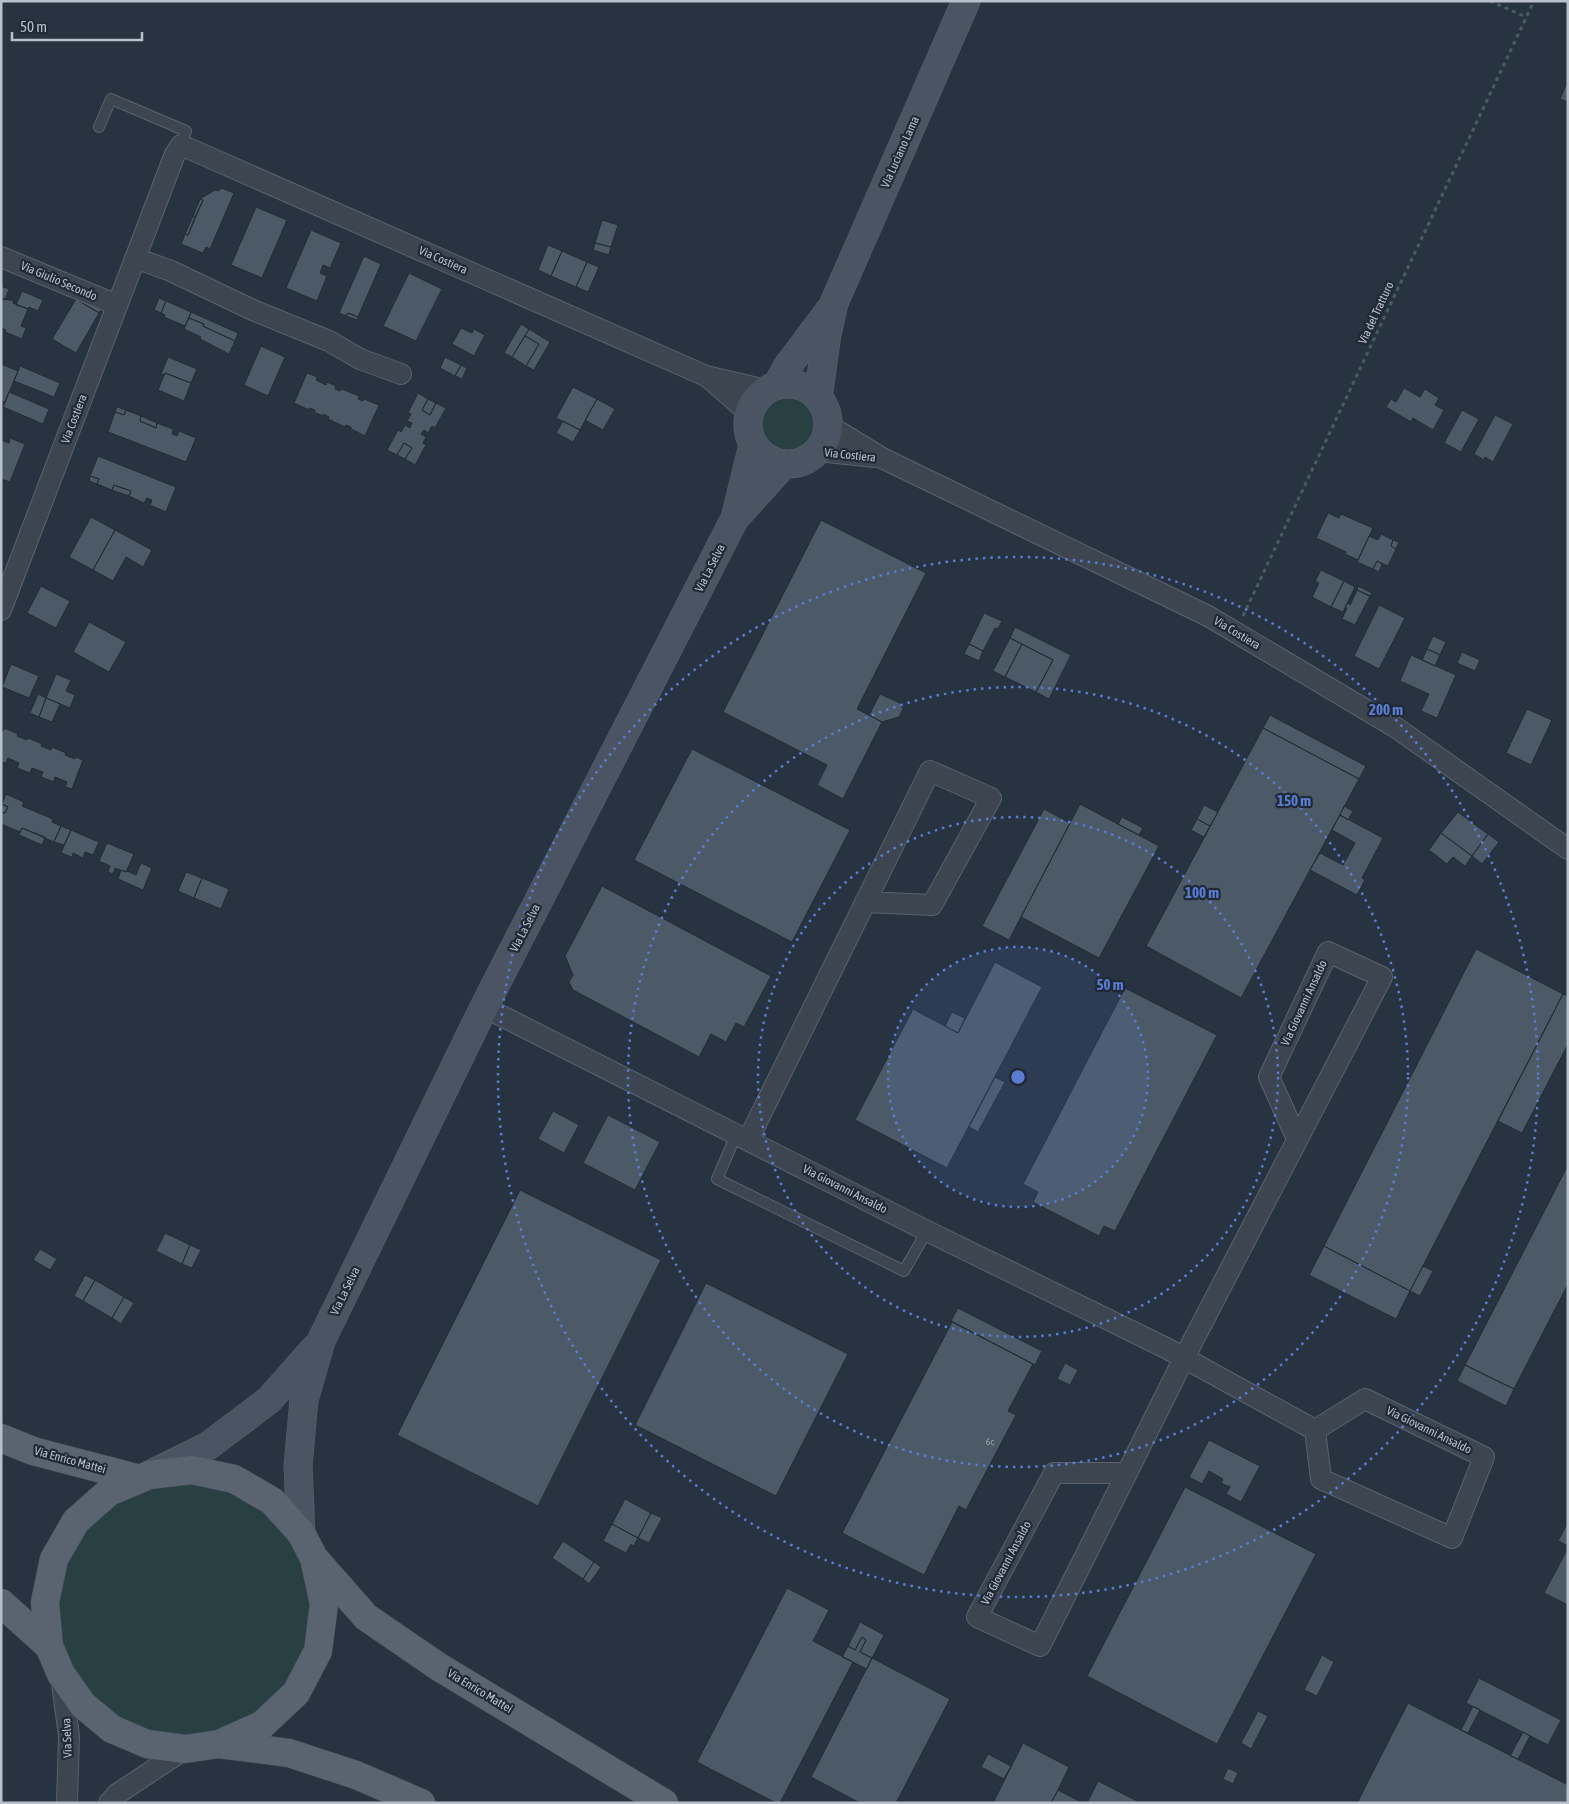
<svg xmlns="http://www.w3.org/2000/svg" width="1569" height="1804" font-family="'Asap Condensed',sans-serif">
	<rect width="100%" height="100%" fill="#273341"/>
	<!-- green -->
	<path fill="#294042" d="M760 426a29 29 0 1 1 58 0a29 29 0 1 1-58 0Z
		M58 1609a126 126 0 1 1 252 0a126 126 0 1 1-252 0Z"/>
	<!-- building -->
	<path fill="#4c5966" stroke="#222c38" d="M1568 80V102L1560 99Z
		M221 188 234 193 210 249 206 247 203 253 181 244 185 234 188 235 203 200 200 199 215 190 219 191Z
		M200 199 203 200 195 217 193 216Z
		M256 207 287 220 262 278 231 265Z
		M193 216 195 217 188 235 185 234Z
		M602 220 618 225 611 247 595 243Z
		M311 230 341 243 330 268 323 265 320 273 327 276 317 301 286 288Z
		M595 243 611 247 609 255 593 250Z
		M548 245 562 251 551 276 538 270Z
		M562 251 587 262 576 287 551 276Z
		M364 256 381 264 358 317 348 313 346 316 339 313Z
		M587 262 599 267 588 292 576 287Z
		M409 273 442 289 416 341 383 326Z
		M1 286 9 289 5 300 1 298Z
		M22 291 43 300 38 311 29 307 28 309 16 305Z
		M1 298 14 301 13 303 28 309 21 326 26 328 22 339 5 332 6 330 1 328Z
		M159 298 166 301 161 313 154 310Z
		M76 299 99 313 76 353 52 339Z
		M76 299 102 308 99 313Z
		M166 301 191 312 185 326 164 317 165 315 161 313Z
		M191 312 238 333 235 341 203 326 204 324 189 318Z
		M348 313 358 317 357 320 346 316Z
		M189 318 204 324 203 326 235 341 229 354 200 339 201 337 184 329Z
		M521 324 529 329 512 357 504 353Z
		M461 328 472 333 474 329 485 335 474 356 452 344Z
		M529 329 550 342 534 370 526 366 539 344 525 336Z
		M525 336 539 344 526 366 512 357Z
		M261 346 285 357 268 396 244 385Z
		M168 357 197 369 191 383 165 373 164 375 161 374Z
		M445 357 461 365 455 376 440 368Z
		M1 364 18 371 5 402 1 400Z
		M461 365 467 368 462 379 455 376Z
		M20 366 60 383 54 397 14 381Z
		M165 373 191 383 184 401 158 390Z
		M307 373 317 377 316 380 326 385 327 382 336 386 335 389 340 391 342 389 359 396 358 399 363 401 364 399 379 405 365 436 351 429V427L346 425 345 427 328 419 329 417 324 414 323 416 314 412 315 410 309 408V410L294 403Z
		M573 387 597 399 580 430 556 418Z
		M1404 388 1420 397 1425 389 1439 398 1435 405 1444 410 1433 430 1413 418 1411 422 1386 407 1391 399 1396 402Z
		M9 392 49 409 43 424 3 407Z
		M418 393 428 399 422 410 430 415 436 403 446 408 435 428 432 426 428 433 424 430 421 434 426 437 423 443 426 445 415 465 405 459 412 448 404 443 397 455 387 450 398 430 401 432 405 425 410 428 412 423 407 421 411 414 408 413Z
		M428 399 436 403 430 415 422 410Z
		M597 399 615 409 603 430 585 420Z
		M117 407 126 410 124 415 115 412Z
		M126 410 141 416 140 421 156 428 157 423 173 429 172 434 177 436 179 431 196 438 186 462 108 432 115 412 124 415Z
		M1462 410 1479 419 1461 452 1444 443Z
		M1495 415 1513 424 1493 462 1485 457 1484 460 1474 454Z
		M141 416 157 423 156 428 140 421Z
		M563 421 580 430 573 442 556 433Z
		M10 438 25 444 10 482 1 479V440L9 443Z
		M404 443 412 448 405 459 397 455Z
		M98 456 176 487 166 512 150 505 152 500 147 498 144 503 129 496 131 491 114 485 112 490 97 484 99 479 90 476Z
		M90 476 99 479 97 484 89 481Z
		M114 485 131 491 129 496 112 490Z
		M1328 513 1339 518 1341 514 1373 528 1358 560 1345 554 1346 552 1316 538Z
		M91 517 115 530 93 570 69 557Z
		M821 520 926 573 857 709 882 722 843 799 817 785 827 765 723 712Z
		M115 530 152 550 143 567 126 557 113 581 93 570Z
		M1381 534 1393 540 1391 546 1396 549 1388 566 1377 561 1373 569 1357 562 1369 536 1378 540Z
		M1393 540 1399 542 1396 549 1391 546Z
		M1377 561 1382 564 1379 572 1373 569Z
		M1321 570 1344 581 1331 607 1312 597 1319 583 1315 581Z
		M1344 581 1355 587 1343 612 1331 607Z
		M41 586 70 601 56 628 27 613Z
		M1358 586 1372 593 1370 596 1357 590Z
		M1357 590 1370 596 1355 625 1342 619 1347 608 1345 607 1347 603 1350 605Z
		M1379 605 1405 618 1379 669 1354 656Z
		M984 613 1002 621 998 629 995 628 983 651 969 644Z
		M89 622 126 642 109 672 73 652Z
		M1015 627 1071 655 1049 699 1036 692 1053 660 1010 638Z
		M1433 636 1446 642 1440 655 1427 649Z
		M1010 638 1022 644 1005 677 993 671Z
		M969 644 983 651 979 661 964 654Z
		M1022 644 1053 660 1036 692 1005 677Z
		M1427 649 1440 655 1435 666 1422 660Z
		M1462 652 1480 660 1475 671 1457 663Z
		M1411 655 1456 675 1437 718 1421 711 1429 694 1400 681Z
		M11 664 39 676 29 698 2 687Z
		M56 674 71 680 66 691 75 695 70 708 46 698Z
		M38 694 46 698 39 717 30 713Z
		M880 694 900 703 903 709 899 717 882 722 869 715Z
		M46 698 60 704 52 722 39 717Z
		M1527 709 1552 720 1531 765 1506 753Z
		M1270 715 1366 766 1359 779 1263 728Z
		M4 728 18 734 17 736 27 740 28 738 42 744 41 746 51 750 52 747 66 753 65 755 75 759 76 757 83 760 72 789 65 787 67 782 55 777 54 782 41 777 43 772 32 768 30 773 17 768 19 763 8 758 6 763 1 762V730L3 731Z
		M1263 728 1359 779 1241 998 1146 946Z
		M692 749 850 830 792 942 634 860Z
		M6 794 24 802 22 806 53 819 52 822 61 826 54 842 22 828 20 832 1 824V812L5 813 8 807 2 804Z
		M2 804 8 807 5 813 1 812Z
		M1080 804 1159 846 1099 958 1021 917Z
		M1204 805 1218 812 1210 826 1197 819Z
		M1344 806 1353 811 1348 820 1340 815Z
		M1044 809 1070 823 1009 940 982 926Z
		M1458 812 1488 834 1472 856 1441 833Z
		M1340 815 1383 838 1362 878 1365 880 1357 895 1310 870 1320 853 1343 865 1355 843 1332 830Z
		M1122 817 1143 828 1139 835 1118 824Z
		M1197 819 1210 826 1204 837 1191 830Z
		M61 826 71 830 64 845 54 842Z
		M22 828 45 837 42 845 19 835Z
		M71 830 99 842 93 855 85 852 83 858 73 853 72 857 61 853Z
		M1441 833 1472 856 1465 866 1453 857 1447 864 1429 850Z
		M1488 834 1499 842 1482 864 1472 856Z
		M107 843 134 854 126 872 115 868 113 874 108 872 110 866 99 861Z
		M141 863 152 868 143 890 118 879 121 870 126 872 127 871 136 875Z
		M186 872 202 878 194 898 178 891Z
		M202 878 229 889 221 909 194 898Z
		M602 886 771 976 744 1027 736 1023 726 1042 711 1034 699 1057 573 990 569 982 573 975 565 956Z
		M1476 949 1563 994 1410 1291 1324 1246Z
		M995 962 1042 987 947 1168 855 1120 913 1009 958 1033Z
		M1125 988 1217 1035 1115 1231 1104 1226 1099 1236 1033 1202 1038 1192 1023 1184Z
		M1563 994 1568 996V1044L1522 1133 1498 1121Z
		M952 1012 965 1018 958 1033 945 1026Z
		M995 1077 1005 1082 978 1132 969 1127Z
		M553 1111 579 1125 564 1153 538 1139Z
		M608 1115 660 1142 635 1190 583 1163Z
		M1568 1165V1284L1514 1389 1465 1365Z
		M520 1190 661 1260 538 1506 397 1435Z
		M165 1233 190 1245 182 1264 156 1251Z
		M190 1245 201 1250 192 1268 182 1264Z
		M1324 1246 1410 1291 1396 1319 1309 1275Z
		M40 1249 57 1259 50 1270 33 1260Z
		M1423 1266 1433 1271 1420 1296 1410 1291Z
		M85 1275 95 1280 83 1301 74 1296Z
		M95 1280 124 1297 112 1318 83 1301Z
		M706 1283 848 1354 776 1496 635 1425Z
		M124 1297 134 1303 121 1324 112 1318Z
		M958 1308 1042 1351 1035 1365 951 1321Z
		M952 1322 1033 1364 1008 1411 1016 1415 966 1510 959 1506 924 1575 842 1533Z
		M1065 1363 1078 1370 1070 1385 1057 1379Z
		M1465 1365 1514 1389 1506 1406 1457 1381Z
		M1209 1440 1260 1466 1241 1502 1226 1494 1230 1487 1221 1483 1223 1479 1209 1471 1202 1484 1189 1477Z
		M1185 1487 1316 1554 1217 1744 1087 1676Z
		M625 1499 651 1513 638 1538 612 1524Z
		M651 1513 662 1518 649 1543 638 1538Z
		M1568 1522V1546L1558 1541Z
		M612 1524 638 1538 634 1546 631 1544 626 1553 603 1541Z
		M563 1541 594 1562 583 1579 552 1558Z
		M1568 1548V1605L1544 1593Z
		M594 1562 601 1567 589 1584 583 1579Z
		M787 1588 829 1610 813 1641 853 1662 780 1803H776L697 1762Z
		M860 1622 884 1635 872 1658 860 1652 866 1640 862 1637 855 1650 848 1646Z
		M862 1637 866 1640 860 1652 872 1658 867 1669 842 1657 848 1646 855 1650Z
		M1322 1655 1334 1662 1317 1696 1304 1690Z
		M872 1658 950 1699 896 1803H860L811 1777Z
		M1479 1678 1561 1720 1548 1745 1466 1703Z
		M1408 1703 1568 1785V1803H1357Z
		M1473 1706 1480 1710 1468 1733 1461 1730Z
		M1258 1711 1268 1716 1251 1749 1241 1743Z
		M1523 1732 1530 1736 1518 1759 1510 1756Z
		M1023 1743 1069 1767 1058 1790 1051 1803H993Z
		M988 1754 1011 1766 1004 1779 981 1767Z
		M1228 1768 1238 1773 1233 1784 1223 1779Z
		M1098 1781 1141 1803H1087Z
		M1058 1790 1083 1803H1051Z"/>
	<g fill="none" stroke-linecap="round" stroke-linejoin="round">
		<defs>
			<path id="lane" d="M99 127 111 99 186 131 181 145
				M736 1135 717 1179 904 1271 927 1231"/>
			<path id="street" d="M1 257 117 305
				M135 258 171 271 255 311 329 341 360 359 401 374
				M710 379 749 413
				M828 425 882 458 1208 616 1395 727 1568 849
				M818 451 875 457
				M1 610 175 154 181 145 706 376 766 390
				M484 1007 927 1231 1166 1348 1315 1430 1321 1479 1452 1538 1484 1457 1365 1399 1315 1430
				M748 1140 930 771 991 798 932 905 865 902
				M1127 1473 1040 1646 977 1617 1054 1473H1127L1184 1358 1382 977 1328 952 1269 1077 1297 1139
				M61 1676 69 1736 67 1803
				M109 1803 117 1794 185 1749"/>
			<path id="secondary" d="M748 424a40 40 0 1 1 80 0a40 40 0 1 1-80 0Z
				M777 385 787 367 829 311
				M818 398 827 334 834 303 966 1
				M738 515 784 464
				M151 1474 208 1446 269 1400 315 1348
				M301 1533 298 1466 304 1400 321 1341 484 1007 735 518 753 445"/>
			<path id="primary" d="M1 1438 33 1451 140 1479
				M315 1559 366 1617 439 1667 664 1803
				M1 1603 49 1646
				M219 1744 262 1725 296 1693 318 1651 324 1604 314 1558 301 1533 272 1501 234 1479 192 1470 149 1475 109 1492 76 1521 54 1559 45 1602 49 1646 61 1674 83 1705 112 1729 147 1744 185 1749 219 1744 289 1753 356 1775 421 1803"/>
		</defs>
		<!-- lane casing -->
		<use href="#lane" stroke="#59636e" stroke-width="12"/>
		<!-- street casing -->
		<use href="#street" stroke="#59636e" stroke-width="22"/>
		<!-- secondary casing -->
		<use href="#secondary" stroke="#59636e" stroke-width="29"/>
		<!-- primary casing -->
		<use href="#primary" stroke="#454e5a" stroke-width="29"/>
		<!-- path -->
		<path stroke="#485d5e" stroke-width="3" stroke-dasharray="4 4" stroke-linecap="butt" d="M1490 1 1526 17
			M1243 616 1534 1"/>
		<!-- lane -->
		<use href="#lane" stroke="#3c4550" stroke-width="10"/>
		<!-- street -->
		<use href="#street" stroke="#3c4550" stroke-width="20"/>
		<!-- secondary -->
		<use href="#secondary" stroke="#4a5463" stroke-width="28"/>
		<!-- primary -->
		<use href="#primary" stroke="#5a6470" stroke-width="28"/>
	</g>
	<!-- distance rings -->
	<circle cx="1018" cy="1077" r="130" fill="#5b7cd3" fill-opacity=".12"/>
	<g fill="none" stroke="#5b7cd3" stroke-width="2.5" stroke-dasharray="2.5 5">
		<circle cx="1018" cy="1077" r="130"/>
		<circle cx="1018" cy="1077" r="260"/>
		<circle cx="1018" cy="1077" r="390"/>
		<circle cx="1018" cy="1077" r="520"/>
	</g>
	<g text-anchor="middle" stroke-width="4.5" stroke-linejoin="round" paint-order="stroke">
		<!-- number labels -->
		<g font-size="10" fill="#9da6b2">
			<text x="990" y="1445">6c</text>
		</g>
		<!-- street labels -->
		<g font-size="12" fill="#b8c0cb" stroke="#202a36">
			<text transform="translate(900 152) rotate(-66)" y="4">Via Luciano Lama</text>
			<text transform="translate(443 260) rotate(24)" y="4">Via Costiera</text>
			<text transform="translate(59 281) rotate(23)" y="4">Via Giulio Secondo</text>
			<text transform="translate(1376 313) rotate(-65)" y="4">Via del Tratturo</text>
			<text transform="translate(74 419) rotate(-69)" y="4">Via Costiera</text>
			<text transform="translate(850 455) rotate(6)" y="4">Via Costiera</text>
			<text transform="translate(710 568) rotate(-63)" y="4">Via La Selva</text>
			<text transform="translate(1237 633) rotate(31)" y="4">Via Costiera</text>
			<text transform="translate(525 928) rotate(-63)" y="4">Via La Selva</text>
			<text transform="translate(1304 1003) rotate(-65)" y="4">Via Giovanni Ansaldo</text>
			<text transform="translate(845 1189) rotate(27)" y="4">Via Giovanni Ansaldo</text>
			<text transform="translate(345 1291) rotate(-64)" y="4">Via La Selva</text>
			<text transform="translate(1429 1430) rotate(26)" y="4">Via Giovanni Ansaldo</text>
			<text transform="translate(70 1460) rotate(15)" y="4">Via Enrico Mattei</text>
			<text transform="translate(1006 1563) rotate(-62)" y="4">Via Giovanni Ansaldo</text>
			<text transform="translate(480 1691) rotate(31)" y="4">Via Enrico Mattei</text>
			<text transform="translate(67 1738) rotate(-92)" y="4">Via Selva</text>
		</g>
	</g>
	<circle cx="1018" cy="1077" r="8" fill="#5b7cd3" stroke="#202a36" stroke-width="2.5"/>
	<g font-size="15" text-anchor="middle" font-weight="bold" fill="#5b7cd3" stroke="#202a36" stroke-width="4.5" stroke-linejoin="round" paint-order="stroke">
		<text x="1386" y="715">200 m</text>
		<text x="1294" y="806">150 m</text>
		<text x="1202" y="898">100 m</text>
		<text x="1110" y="990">50 m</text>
	</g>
	<!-- border -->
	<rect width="1569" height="1804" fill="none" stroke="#b8c0cb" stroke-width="5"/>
	<!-- scale -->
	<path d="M12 32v8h130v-8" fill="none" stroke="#b8c0cb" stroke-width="2.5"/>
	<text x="20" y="32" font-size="15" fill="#b8c0cb" stroke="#202a36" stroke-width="4" paint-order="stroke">50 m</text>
</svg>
